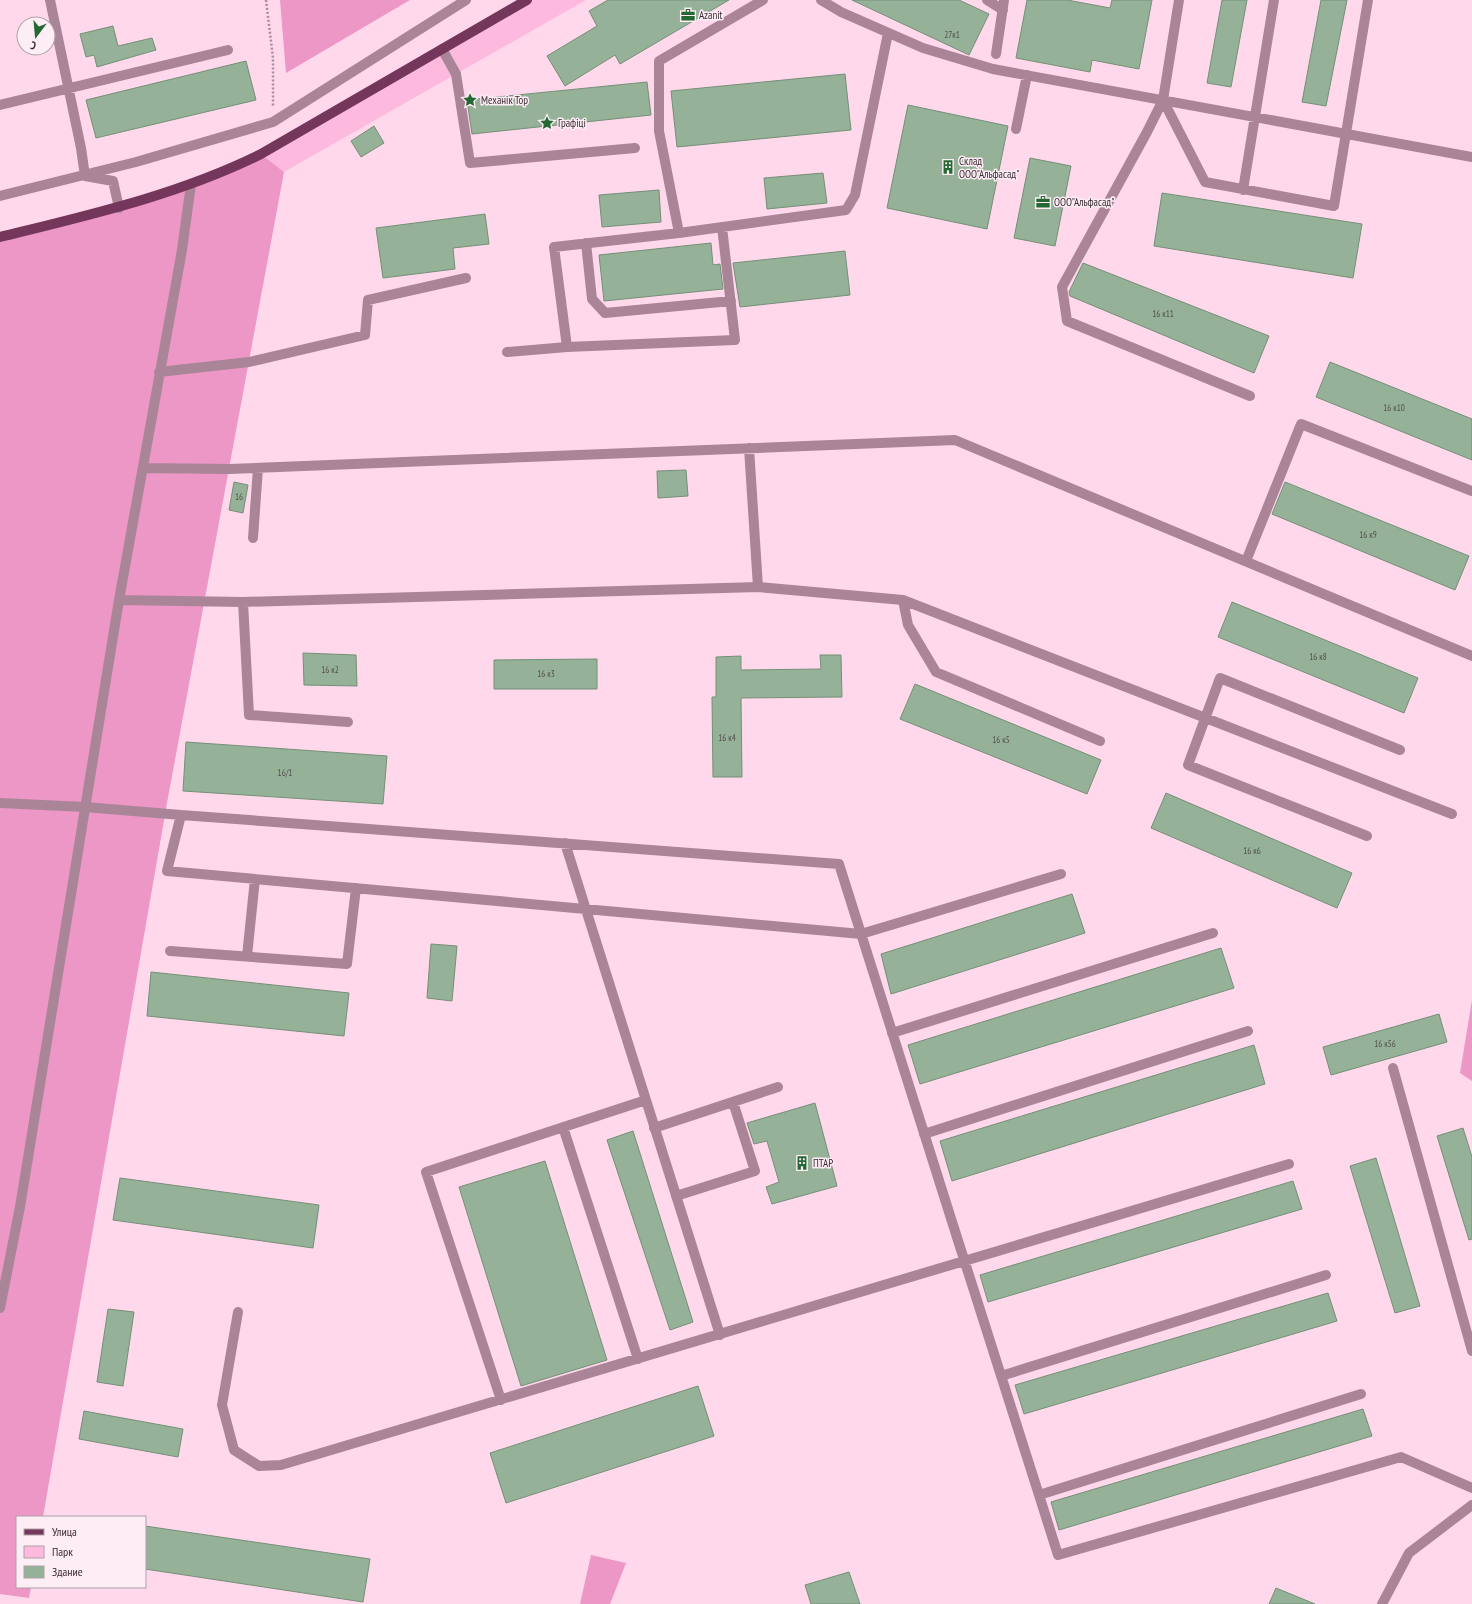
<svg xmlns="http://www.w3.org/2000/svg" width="1472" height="1604" font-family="'PT Sans Narrow',sans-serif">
	<rect width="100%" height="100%" fill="#ffd8ec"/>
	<!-- green -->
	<path fill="#febade" d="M527 0H586L284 172 261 154Z"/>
	<!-- forest -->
	<path fill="#ec97c5" d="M280 0H410L286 73Z
		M261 154 284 172 167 803 43 1517H17V1587H31L29 1598 0 1594V237L119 208Z
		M1472 1000V1081L1460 1073Z
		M591 1555 626 1563 610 1604H580Z"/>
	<!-- building -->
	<path fill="#95b298" stroke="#739076" d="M608 0H729L620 64 615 55 565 86 547 56 597 26 589 11Z
		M852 0H959L989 14 969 55Z
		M1027 0H1067L1110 8 1112 0H1152L1139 69 1092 60 1090 72 1016 58Z
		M1222 0H1247L1231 87 1207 83Z
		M1321 0H1347L1326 106 1302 102Z
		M113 26 118 46 152 38 156 50 97 67 94 55 86 57 80 34Z
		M246 61 256 100 96 138 86 100Z
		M845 74 851 130 677 147 671 91Z
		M647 82 651 115 472 134 467 100Z
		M908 105 1008 126 987 229 887 208Z
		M374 126 384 143 361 157 351 141Z
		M1030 158 1071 166 1055 246 1014 238Z
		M823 173 827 203 767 209 764 178Z
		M659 190 661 222 602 227 599 195Z
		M1162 193 1362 224 1353 278 1154 246Z
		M485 214 489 244 453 248 455 269 383 278 376 228Z
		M711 243 713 265 720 264 723 289 604 301 599 255Z
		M845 251 850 295 740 307 733 263Z
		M1083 263 1269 336 1254 373 1070 296 1069 292Z
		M1330 362 1472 419V460L1316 397Z
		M686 470 688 496 658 498 657 471Z
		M234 482 248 485 243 513 229 510Z
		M1285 482 1469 556 1455 590 1272 514Z
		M1232 602 1418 678 1404 713 1218 637Z
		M303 653 356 655 357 686 304 685Z
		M820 655H841L842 697 741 698 742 777H713L712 697H716V657L741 656V670L821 669Z
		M597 659V689H494V660Z
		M915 684 1101 760 1087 794 900 719Z
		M186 742 387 756 383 804 183 791Z
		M1166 793 1352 873 1337 908 1151 828Z
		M1072 894 1085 933 891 994 881 954Z
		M431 944 457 946 452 1001 427 998Z
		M1221 948 1234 988 920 1084 908 1045Z
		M151 972 349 993 344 1036 147 1016Z
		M1439 1014 1447 1042 1331 1075 1323 1047Z
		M1254 1045 1265 1084 952 1181 940 1141Z
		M815 1103 837 1186 772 1204 766 1187 779 1182 767 1141 754 1144 747 1123Z
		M1463 1128 1472 1157V1239L1469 1240 1437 1136Z
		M633 1131 693 1322 670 1330 607 1140Z
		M1376 1158 1420 1306 1395 1313 1350 1166Z
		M545 1161 607 1360 521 1386 459 1187Z
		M120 1178 319 1205 313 1248 113 1220Z
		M1293 1181 1302 1209 988 1302 980 1275Z
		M1328 1293 1337 1321 1024 1414 1015 1385Z
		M108 1309 134 1312 123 1386 97 1382Z
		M698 1386 714 1436 506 1503 490 1453Z
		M1363 1409 1372 1436 1059 1530 1051 1502Z
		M84 1411 183 1429 178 1457 79 1439Z
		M145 1526 370 1559 363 1602 145 1569Z
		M849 1572 860 1604H811L805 1585Z
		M1276 1588 1315 1604H1269Z"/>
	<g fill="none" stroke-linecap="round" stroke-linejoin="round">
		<!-- path -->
		<path stroke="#a98c9b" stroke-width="2.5" stroke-dasharray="2 2" stroke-linecap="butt" d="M266 0 273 58V107"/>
		<!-- minor -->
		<path stroke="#aa8598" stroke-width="10" d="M50 0 81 148 85 176 113 181 119 208
			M763 0 659 61V131L679 233 846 210 855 195 888 33
			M821 0 841 12 923 48 993 69 1472 157
			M987 0 1003 10
			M1179 0 1163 100 1147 132 1062 287 1067 321 1250 396
			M442 49 456 74 470 163 635 148
			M996 54 1004 0
			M1163 100 1205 182 1334 206 1368 0
			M0 105 228 50
			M1016 129 1027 75
			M1243 190 1274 0
			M0 196 136 162 273 122 466 0
			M586 243 592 299 605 313 731 301
			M567 347 554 247 679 233
			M507 352 567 347 735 340 722 227
			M159 372 249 362 365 335 368 300 466 278
			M749 448 758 587
			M143 468 229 469 955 440 1472 656
			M253 538 258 468
			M1246 561 1301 424 1472 491
			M119 600 243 602 249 715 348 722
			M903 600 908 625 936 672 1100 741
			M243 602 758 587 903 600 1452 814
			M0 803 85 807 181 815
			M1367 836 1188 765 1220 678 1400 750
			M565 843 720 1335
			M1061 874 861 934 167 871 181 815 839 864C905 1074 972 1285 1039 1495L1058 1555 1401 1457 1472 1488
			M170 951 347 964 356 888
			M247 956 255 879
			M892 1033 1213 933
			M1393 1068 1472 1351
			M563 1127 638 1359
			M654 1128 778 1087
			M924 1134 1248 1031
			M676 1196 755 1171 733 1102
			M0 1308 20 1207 119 600 182 250 191 184
			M238 1312 222 1405 234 1450 259 1466 281 1465 1289 1164
			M1001 1376 1326 1275
			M501 1400 426 1172 646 1100
			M1039 1495 1361 1394
			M1382 1604 1409 1553 1472 1505"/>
		<!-- major -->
		<path stroke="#74365a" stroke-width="10" d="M0 237C89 215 178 195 261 154L527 0"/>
	</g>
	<!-- icons -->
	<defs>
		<symbol id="office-bare" viewBox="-9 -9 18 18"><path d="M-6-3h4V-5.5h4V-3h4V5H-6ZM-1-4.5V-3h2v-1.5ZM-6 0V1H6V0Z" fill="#256833" stroke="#fdedf5" stroke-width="2.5" paint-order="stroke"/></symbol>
		<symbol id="sight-bare" viewBox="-9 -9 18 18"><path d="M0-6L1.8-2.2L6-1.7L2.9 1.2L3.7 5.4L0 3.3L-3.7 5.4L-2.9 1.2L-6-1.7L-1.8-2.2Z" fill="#256833" stroke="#fdedf5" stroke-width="2.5" paint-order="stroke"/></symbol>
		<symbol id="building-bare" viewBox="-9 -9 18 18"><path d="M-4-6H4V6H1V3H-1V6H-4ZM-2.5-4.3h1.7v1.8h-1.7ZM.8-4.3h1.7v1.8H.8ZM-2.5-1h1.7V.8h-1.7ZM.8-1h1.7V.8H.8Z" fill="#256833" stroke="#fdedf5" stroke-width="2.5" paint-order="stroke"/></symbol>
	</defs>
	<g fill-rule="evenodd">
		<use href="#office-bare" x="678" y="5" width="20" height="20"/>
		<use href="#sight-bare" x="460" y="90" width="20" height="20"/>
		<use href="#sight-bare" x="537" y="113" width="20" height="20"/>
		<use href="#building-bare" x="938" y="157" width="20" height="20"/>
		<use href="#office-bare" x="1033" y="192" width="20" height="20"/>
		<use href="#building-bare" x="792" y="1153" width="20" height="20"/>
	</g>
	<g text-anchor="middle" stroke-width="3" stroke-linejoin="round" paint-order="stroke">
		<!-- number labels -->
		<g font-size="9" fill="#524e4d">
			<text x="952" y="38">27к1</text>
			<text x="1163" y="317">16 к11</text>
			<text x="1394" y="411">16 к10</text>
			<text x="239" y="500">16</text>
			<text x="1368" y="538">16 к9</text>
			<text x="1318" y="660">16 к8</text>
			<text x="330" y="673">16 к2</text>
			<text x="546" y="677">16 к3</text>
			<text x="727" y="741">16 к4</text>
			<text x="1001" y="743">16 к5</text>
			<text x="285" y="776">16/1</text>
			<text x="1252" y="854">16 к6</text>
			<text x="1385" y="1047">16 к56</text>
		</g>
		<!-- poi labels -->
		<g font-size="11" fill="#3b2c34" stroke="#fdedf5" text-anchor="start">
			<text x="699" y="19">Azanit</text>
			<text x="481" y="104">Механік Тор</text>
			<text x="558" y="127">Графіці</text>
			<text x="959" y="165">Склад<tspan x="959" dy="13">ООО"Альфасад"</tspan></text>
			<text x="1054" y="206">ООО"Альфасад"</text>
			<text x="813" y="1167">ПТАР</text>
		</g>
	</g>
	<!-- legend -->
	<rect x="16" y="1516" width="130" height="72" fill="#fdedf5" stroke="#afa0a8"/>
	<rect x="24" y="1529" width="20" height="6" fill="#74365a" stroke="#afa0a8"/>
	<text x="52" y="1536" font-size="12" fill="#3b2c34">Улица</text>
	<rect x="24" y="1546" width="20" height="12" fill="#febade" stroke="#afa0a8"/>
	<text x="52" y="1556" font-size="12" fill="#3b2c34">Парк</text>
	<rect x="24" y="1566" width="20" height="12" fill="#95b298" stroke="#afa0a8"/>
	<text x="52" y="1576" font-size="12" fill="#3b2c34">Здание</text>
	<!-- north arrow -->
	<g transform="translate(36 36) rotate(196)"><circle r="19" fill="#fdedf5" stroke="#afa0a8"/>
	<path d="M0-3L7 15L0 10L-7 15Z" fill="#256833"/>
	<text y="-6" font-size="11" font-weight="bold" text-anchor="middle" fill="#3b2c34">С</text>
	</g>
</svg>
